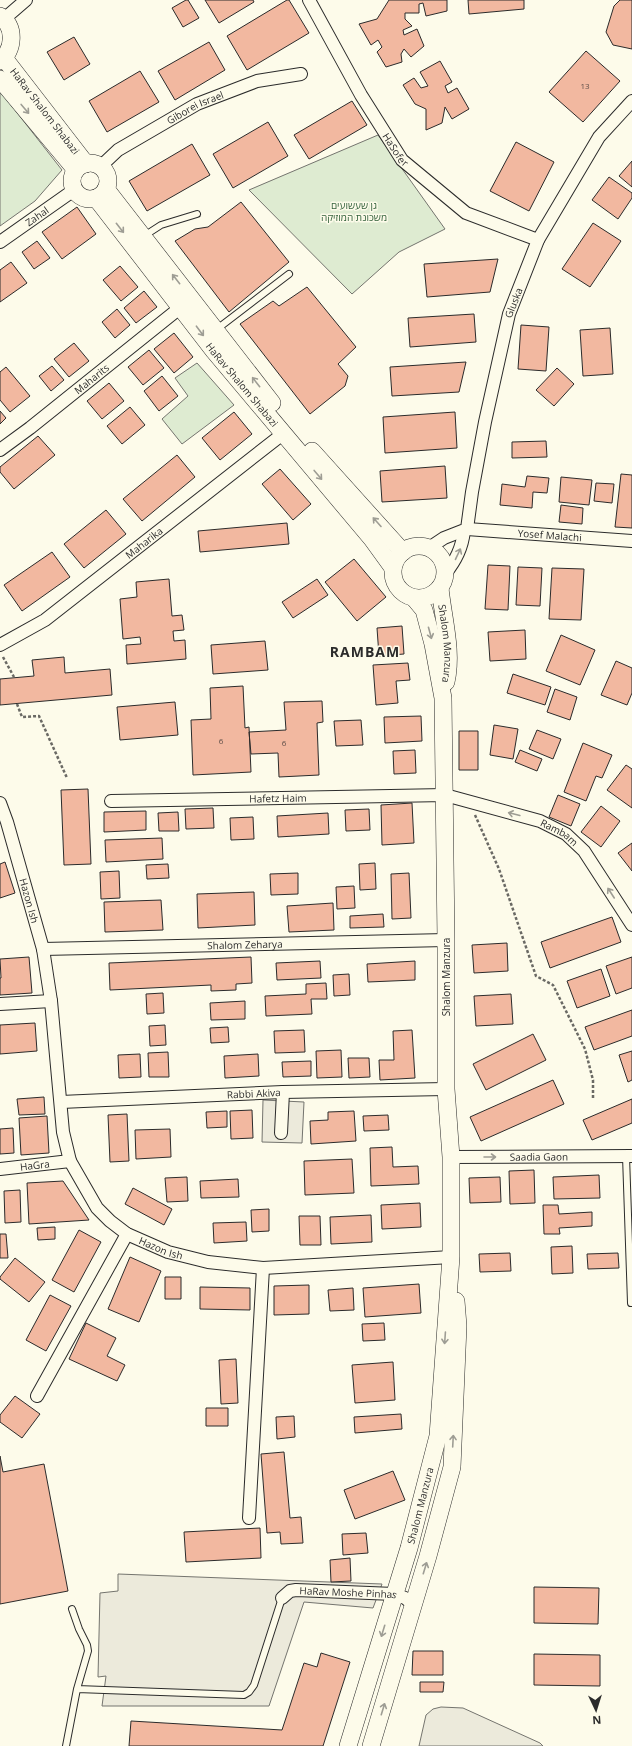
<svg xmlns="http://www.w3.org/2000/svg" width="632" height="1746" font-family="'Open Sans',Heebo,sans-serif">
	<rect width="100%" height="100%" fill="#fdfbea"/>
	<!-- green -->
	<path fill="#deebd1" stroke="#74746e" d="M0 91 62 170 35 201 0 226Z
		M378 135 445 229 399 252 352 294 249 190Z
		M197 363 234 405 182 444 162 419 188 396 175 378Z"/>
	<!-- parking -->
	<path fill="#eceadb" stroke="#74746e" d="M263 1100 304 1102 302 1143 262 1142Z
		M118 1574 382 1584 373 1608 304 1602 269 1706H102L106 1676 98 1677 100 1593 118 1591Z
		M441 1707 463 1708 540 1743 543 1746H419L426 1715 433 1709Z"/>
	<!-- building -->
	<path fill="#f2b8a0" stroke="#2b2b2b" d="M186 0H188L199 18 183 27 172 8Z
		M205 0H253L254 2 219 23Z
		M287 0H289L309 33 247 70 227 36Z
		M389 0H447V11L426 16 423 3 419 4V13H405V19L412 26 403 30 404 35 417 29 424 46 411 57 404 49 401 54 402 62 386 67 377 52 382 47 378 40 371 45 359 24 377 19Z
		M468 0H524V9L469 14Z
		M620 0H632V49L613 45 606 32 614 6Z
		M74 37 90 64 64 80 47 52Z
		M209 42 225 70 175 100 158 71Z
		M586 51 620 81 583 122 549 92Z
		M440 61 452 82 445 86 448 93 457 88 469 109 452 119 445 107 442 123 426 130V109L415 104 403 85 414 78 421 88 428 86 420 72Z
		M140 71 159 102 107 132 89 101Z
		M352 101 367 125 309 159 294 135Z
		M268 122 288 156 233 188 213 154Z
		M516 142 554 162 529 211 490 191Z
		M192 144 210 175 147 211 129 181Z
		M632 161V187L619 176Z
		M609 177 632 193V198L618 219 592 200Z
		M241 202 289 262 229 312 175 241 195 229 208 227Z
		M77 207 96 234 62 259 42 232Z
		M593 223 621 241 590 287 562 269Z
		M37 241 50 258 34 269 22 252Z
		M498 259 490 292 427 297 424 264Z
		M11 262 27 283 0 302V270Z
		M120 266 138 287 121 301 103 280Z
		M307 287 356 347 338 364 348 376 345 386 310 414 240 324 273 301 279 306Z
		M144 291 157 307 136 323 124 308Z
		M117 309 130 325 115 338 102 322Z
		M474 314 476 342 410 347 408 318Z
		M521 325 549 327 546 371 518 369Z
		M610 328 613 374 583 376 580 330Z
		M174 333 193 357 174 373 154 349Z
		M74 343 89 361 69 377 54 359Z
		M149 350 164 368 143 385 128 367Z
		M466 362 459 392 392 396 390 367Z
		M52 366 64 380 51 391 39 376Z
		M6 367 30 396 10 412 0 400V372Z
		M557 368 574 384 554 406 536 390Z
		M162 376 178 396 159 411 144 391Z
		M109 383 124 401 102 419 87 401Z
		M130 407 145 425 122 444 107 426Z
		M0 411 6 418 0 424Z
		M234 412 252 434 220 460 202 438Z
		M455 412 457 448 385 453 383 417Z
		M38 436 55 455 14 489 0 472V467Z
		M546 441 547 457 512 458V442Z
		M177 455 195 477 142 521 123 499Z
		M445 466 447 498 382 502 380 471Z
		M280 469 311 504 293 520 262 484Z
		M621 474 632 475V528L615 527Z
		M527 476 549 478 547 493 533 492 532 508 500 505 502 484 525 487Z
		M561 477 592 480 589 505 559 502Z
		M596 483 614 484 612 503 594 501Z
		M561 505 583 508 582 524 559 522Z
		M106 510 126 534 84 568 64 544Z
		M287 523 289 544 200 552 198 531Z
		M52 552 70 577 22 611 4 585Z
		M354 559 386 597 357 621 325 582Z
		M488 565 510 566 508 610 485 609Z
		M518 567 542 568 540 606 516 605Z
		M552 568 584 569 581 620 549 619Z
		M169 579 172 616 182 615 184 630 173 631 174 641 185 640 186 659 127 664 126 645 141 644 140 637 123 639 120 599 137 597 136 582Z
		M317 579 328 595 293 618 282 602Z
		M402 626 404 654 379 656 377 628Z
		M525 630 526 659 490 661 488 632Z
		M561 635 595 650 580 685 546 671Z
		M265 641 268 670 213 674 211 645Z
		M64 657 65 673 110 669 112 695 0 705V679L34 676 32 660Z
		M616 661 632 668V693L627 705 601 695Z
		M408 663 410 680 396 681 398 703 376 705 373 665Z
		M513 674 551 687 545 705 507 693Z
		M243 686 245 728 249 727 251 772 193 775 191 720 211 719 210 688Z
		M555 689 577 697 570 720 547 712Z
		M322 701 323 722 317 723 319 775 279 777 278 753 251 754 249 732 286 730 284 702Z
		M175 702 178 735 120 740 117 707Z
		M421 716 422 741 385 743 384 717Z
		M361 720 363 745 336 746 334 721Z
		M494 725 518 729 513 759 490 755Z
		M537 730 561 739 553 759 529 749Z
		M459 731H478V770H459Z
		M583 743 612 755 602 778 596 776 586 801 564 792Z
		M415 750 416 773 394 774 393 751Z
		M520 750 542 759 537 771 515 762Z
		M626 765 632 769V808L607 790Z
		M88 789 91 864 64 865 61 790Z
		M558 795 580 804 571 826 549 817Z
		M412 803 414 843 382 845 381 805Z
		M601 806 620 821 601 847 581 832Z
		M213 808 214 828 186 829 185 809Z
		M369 809 370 830 346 831 345 810Z
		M146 811V830L104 832V812Z
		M178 812 179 831H159L158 813Z
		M328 813 329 834 278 837 277 816Z
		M253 817 254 839 231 840 230 818Z
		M162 838 163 859 106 862 105 840Z
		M632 843V871L618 853Z
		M5 862 15 893 0 898V864Z
		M375 863 376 889 360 890 359 864Z
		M168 864 169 878 147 879 146 865Z
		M119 871 120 898 101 899 100 872Z
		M298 873V894L271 895 270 874Z
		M409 873 411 918 392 919 391 874Z
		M354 886 355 908 337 909 336 887Z
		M254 892 255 925 198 928 197 894Z
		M161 900 163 930 105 932 104 902Z
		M333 903 334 930 289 932 287 906Z
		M383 914 384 927 350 928V916Z
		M612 917 621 942 550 968 541 942Z
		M507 943 508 971 474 973 472 945Z
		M29 957 32 993 0 995V978H1L0 959Z
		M251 957 252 983 236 984V990L211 991V985L110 990 109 963Z
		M632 957V988L616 994 606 966Z
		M320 961 321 978 277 980 276 963Z
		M415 961V980L368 982 367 964Z
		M601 969 610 996 577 1008 567 981Z
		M349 974 350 995 334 996 333 975Z
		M326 983 327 999H311L312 1014 266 1016 265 996 306 994V984Z
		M163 993 164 1013 147 1014 146 994Z
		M511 994 513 1024 476 1026 474 996Z
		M245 1001V1019L211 1020 210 1003Z
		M632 1010V1036L594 1050 585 1027Z
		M35 1023 37 1051 0 1054V1025Z
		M165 1025 166 1045 150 1046 149 1026Z
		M228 1027 229 1042 211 1043 210 1028Z
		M304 1030 305 1052 275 1053 274 1031Z
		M412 1030 415 1078 380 1080 379 1060H394L393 1031Z
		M533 1034 546 1060 486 1090 473 1064Z
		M341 1050 342 1077 317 1078 316 1051Z
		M632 1051V1080L628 1082 619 1055Z
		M168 1052 169 1077H149L148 1053Z
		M140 1054 141 1077 119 1078 118 1055Z
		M258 1054 259 1076 225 1078 224 1056Z
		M348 1058H369L370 1077 349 1078Z
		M311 1061V1076L283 1077 282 1062Z
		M553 1080 564 1104 481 1141 470 1117Z
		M44 1097 45 1114 19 1115 17 1099Z
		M632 1099V1123L592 1140 583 1120Z
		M252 1110 253 1138 231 1139 230 1111Z
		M227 1111V1127L207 1128 206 1112Z
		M354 1111 356 1141 311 1144 310 1121 328 1120V1112Z
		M127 1114 129 1161 110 1162 108 1115Z
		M388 1115 389 1130 364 1131 363 1116Z
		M47 1116 49 1153 21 1155 19 1118Z
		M13 1128 14 1153 0 1154V1129Z
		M170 1129 171 1157 136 1159 135 1130Z
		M392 1147 393 1167 418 1166 419 1184 371 1186 370 1148Z
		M352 1159 354 1193 305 1195 304 1161Z
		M534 1170 535 1203 510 1204 509 1171Z
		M599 1175 600 1198 554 1199 553 1177Z
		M187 1177 188 1201 167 1202 165 1178Z
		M500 1177 501 1202 470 1203 469 1178Z
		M238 1179 239 1197 201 1198 200 1181Z
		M63 1181 89 1220 29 1224 27 1183Z
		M133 1188 172 1209 164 1225 125 1204Z
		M20 1190 21 1222 5 1223 4 1191Z
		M420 1203 421 1227 382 1229 381 1205Z
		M543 1205H558L559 1214 592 1212V1226L559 1228 560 1234H544Z
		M269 1209V1231L252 1232 251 1210Z
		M371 1215 372 1242 331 1244 330 1217Z
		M299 1216H320L321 1245H300Z
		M246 1222 247 1241 214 1243 213 1223Z
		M55 1227V1239L38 1240 37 1228Z
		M79 1230 101 1242 74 1292 52 1280Z
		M0 1234H6L8 1258H0Z
		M572 1246 573 1273 552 1274 551 1247Z
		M510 1253 511 1271 480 1272 479 1254Z
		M618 1253 619 1268 588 1269 587 1254Z
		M130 1257 161 1271 139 1322 108 1309Z
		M15 1258 45 1282 29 1302 0 1279V1277Z
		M165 1277H181V1299H165Z
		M419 1284 421 1313 365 1317 363 1288Z
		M309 1285V1314L274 1315V1286Z
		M200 1287 250 1288V1310L200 1309Z
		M353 1288 354 1310 330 1311 328 1290Z
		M50 1295 71 1306 46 1351 26 1340Z
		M86 1323 116 1338 107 1356 125 1365 117 1381 69 1359Z
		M384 1323 385 1340 363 1341 362 1324Z
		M236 1359 238 1403 221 1404 219 1360Z
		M393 1362 395 1400 355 1403 352 1365Z
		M15 1396 40 1414 22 1438 0 1422V1415Z
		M206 1408H228V1426H206Z
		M401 1414 402 1429 355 1433 354 1417Z
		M294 1416 295 1437 277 1439 276 1417Z
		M284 1452 290 1518 301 1517 303 1543 281 1544 280 1532 267 1533 261 1454Z
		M0 1456 3 1472 44 1464 68 1591 0 1604Z
		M393 1471 405 1500 355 1519 344 1490Z
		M260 1528 261 1558 186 1562 184 1532Z
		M366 1533 368 1553 343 1555 342 1534Z
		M350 1558 351 1581 331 1582 330 1560Z
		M534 1587 599 1588 598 1624 534 1623Z
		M413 1651H443V1675H412Z
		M321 1653 350 1662 323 1746H129L131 1721 282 1730 304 1663 317 1667Z
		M534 1654 600 1655V1686L534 1685Z
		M420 1682H444L443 1692H420Z"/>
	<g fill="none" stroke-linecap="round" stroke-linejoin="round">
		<defs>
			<path id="lane" d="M144 236 161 225 197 214
				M217 329 289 274
				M626 1156 631 1303
				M77 1689 244 1695 249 1692 254 1685 282 1598
				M66 1746 77 1689 88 1651 87 1645 79 1629 72 1609"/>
			<g id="street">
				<path id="s1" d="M309 0 361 95 402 160 466 213 538 240"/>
				<path d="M4 19 26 0"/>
				<path id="s2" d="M100 167 118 150 197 104 257 81 301 74"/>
				<path id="s3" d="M0 242 74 190"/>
				<path id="s4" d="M0 450 30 428 181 307"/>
				<path id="s5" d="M467 529 632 541"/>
				<path id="s6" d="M429 548 444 538 467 529 472 492 485 422 509 314 538 240 599 137 632 101"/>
				<path d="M445 574C456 560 462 548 464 531"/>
				<path id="s7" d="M0 645 45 620 284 433"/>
				<path id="s8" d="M111 801 445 795 540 821 566 834 584 851 632 925"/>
				<path id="s9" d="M0 803 7 822 43 949 51 1001 63 1132 70 1161 97 1208 110 1221 127 1234 168 1252 208 1262 263 1268 451 1257"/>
				<path id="s10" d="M43 949 446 940"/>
				<path d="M0 1004 51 1001"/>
				<path id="s11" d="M61 1102 283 1092 446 1089"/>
				<path d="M281 1133 283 1092"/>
				<path id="s12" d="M451 1157 632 1156"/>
				<path id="s13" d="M0 1169 70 1161"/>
				<path d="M37 1396 127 1234"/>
				<path d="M249 1518 263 1268"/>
				<path id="s14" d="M282 1598 290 1591 296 1590 394 1594 405 1598 414 1605"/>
			</g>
			<g id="secondary">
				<path d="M0 16C16 27 14 50 0 61"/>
				<path id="s15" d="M4 58 86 164"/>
				<path d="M0 79 76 170"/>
				<circle cx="90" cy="181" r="18"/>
				<path d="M106 189 272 403"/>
				<path id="s16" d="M96 198 214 351 372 539 393 568"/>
				<path d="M312 451 403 552"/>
				<circle cx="419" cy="572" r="26"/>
				<path id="s17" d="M440 588C443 618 453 652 446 682"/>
				<path id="s18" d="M348 1746 409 1548 438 1436 451 1257V1157L446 1089V940L443 698 433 644 424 610 414 598"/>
				<path d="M371 1746 428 1556 452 1467 458 1326 456 1301"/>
			</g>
		</defs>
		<!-- lane casing -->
		<use href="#lane" stroke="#2b2b2b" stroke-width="8"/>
		<!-- street casing -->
		<use href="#street" stroke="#2b2b2b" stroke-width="14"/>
		<!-- secondary casing -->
		<use href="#secondary" stroke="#2b2b2b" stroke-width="18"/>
		<!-- path -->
		<path stroke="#6a6964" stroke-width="2.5" stroke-dasharray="3 2" stroke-linecap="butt" d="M3 657 14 677
			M17 704 22 717 39 716 67 778
			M475 815 499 869 536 976 553 985 585 1049 593 1080V1099"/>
		<!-- lane -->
		<use href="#lane" stroke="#fdfbea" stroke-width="6"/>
		<!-- street -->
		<use href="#street" stroke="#fdfbea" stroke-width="12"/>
		<!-- secondary -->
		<use href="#secondary" stroke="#fdfbea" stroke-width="17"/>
	</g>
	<!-- one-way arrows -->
	<defs><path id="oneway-shaft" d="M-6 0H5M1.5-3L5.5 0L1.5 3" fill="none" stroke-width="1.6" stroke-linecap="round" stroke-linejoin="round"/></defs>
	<g stroke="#9e9d94">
		<use href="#oneway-shaft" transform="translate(25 109) rotate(50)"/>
		<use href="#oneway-shaft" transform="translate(120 228) rotate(52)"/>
		<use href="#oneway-shaft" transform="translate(176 279) rotate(-128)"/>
		<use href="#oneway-shaft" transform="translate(200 331) rotate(53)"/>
		<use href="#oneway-shaft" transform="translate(256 382) rotate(-128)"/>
		<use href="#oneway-shaft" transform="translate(318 475) rotate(50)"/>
		<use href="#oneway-shaft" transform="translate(377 522) rotate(-132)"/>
		<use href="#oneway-shaft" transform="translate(458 554) rotate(-65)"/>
		<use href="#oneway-shaft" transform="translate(430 633) rotate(75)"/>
		<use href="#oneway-shaft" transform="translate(514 814) rotate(-166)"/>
		<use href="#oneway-shaft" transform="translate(611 893) rotate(-123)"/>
		<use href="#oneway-shaft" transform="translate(490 1157)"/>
		<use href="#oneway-shaft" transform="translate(445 1338) rotate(94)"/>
		<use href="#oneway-shaft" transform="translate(453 1441) rotate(-87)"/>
		<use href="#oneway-shaft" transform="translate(425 1568) rotate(-73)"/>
		<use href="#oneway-shaft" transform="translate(383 1631) rotate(107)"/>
		<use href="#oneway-shaft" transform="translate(383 1709) rotate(-73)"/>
	</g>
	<g text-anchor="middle" stroke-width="3" stroke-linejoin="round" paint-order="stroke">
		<!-- number labels -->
		<g font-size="8" fill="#5d4e48">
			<text x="585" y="89">13</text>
			<text x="221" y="744">6</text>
			<text x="284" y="746">6</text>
		</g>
		<!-- street labels -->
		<g font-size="10" fill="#2b2b2b" stroke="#fdfbea">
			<text dy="4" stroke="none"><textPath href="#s2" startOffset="113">Giborei Israel</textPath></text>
			<text dy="4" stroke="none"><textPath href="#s15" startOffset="67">HaRav Shalom Shabazi</textPath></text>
			<text dy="4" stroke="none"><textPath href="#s1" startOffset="173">HaSofer</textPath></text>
			<text dy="4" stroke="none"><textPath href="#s3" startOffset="45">Zahal</textPath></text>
			<text dy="4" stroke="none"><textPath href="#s6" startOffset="274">Gluska</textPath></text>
			<text dy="4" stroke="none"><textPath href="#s4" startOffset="116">Maharits</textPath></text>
			<text dy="4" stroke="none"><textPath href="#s16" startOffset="237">HaRav Shalom Shabazi</textPath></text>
			<text dy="4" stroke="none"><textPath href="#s5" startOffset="83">Yosef Malachi</textPath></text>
			<text dy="4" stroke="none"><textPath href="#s7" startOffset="177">Maharika</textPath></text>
			<text dy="4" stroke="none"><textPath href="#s17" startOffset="56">Shalom Manzura</textPath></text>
			<text dy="4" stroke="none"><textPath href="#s8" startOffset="167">Hafetz Haim</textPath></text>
			<text dy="4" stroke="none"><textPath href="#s8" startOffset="455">Rambam</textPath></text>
			<text dy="4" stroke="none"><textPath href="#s9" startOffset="102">Hazon Ish</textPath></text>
			<text dy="4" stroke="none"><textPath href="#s10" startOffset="202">Shalom Zeharya</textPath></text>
			<text transform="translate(446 977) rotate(-90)" y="4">Shalom Manzura</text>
			<text dy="4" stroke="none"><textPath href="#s11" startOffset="193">Rabbi Akiva</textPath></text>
			<text dy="4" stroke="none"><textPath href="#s12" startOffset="88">Saadia Gaon</textPath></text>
			<text dy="4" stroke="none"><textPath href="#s13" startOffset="35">HaGra</textPath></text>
			<text dy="4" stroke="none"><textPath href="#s9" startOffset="497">Hazon Ish</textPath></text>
			<text dy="4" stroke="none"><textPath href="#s18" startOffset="251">Shalom Manzura</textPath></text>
			<text dy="4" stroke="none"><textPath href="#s14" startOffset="69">HaRav Moshe Pinhas</textPath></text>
		</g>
		<!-- park labels -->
		<g font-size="10" fill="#34623c" stroke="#fdfbea">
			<text x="354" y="209">גן שעשועים<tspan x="354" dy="12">משכונת המוזיקה</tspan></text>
		</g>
		<!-- district labels -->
		<g font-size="14" font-weight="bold" letter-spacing="1" fill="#2b2b2b" stroke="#fdfbea">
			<text x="365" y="657">RAMBAM</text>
		</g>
	</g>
	<!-- north arrow -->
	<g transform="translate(596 1710) rotate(176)" stroke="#fdfbea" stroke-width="3" paint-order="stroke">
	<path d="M0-3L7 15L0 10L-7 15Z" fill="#2b2b2b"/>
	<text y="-6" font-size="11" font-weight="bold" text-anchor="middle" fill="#2b2b2b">N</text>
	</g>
</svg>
